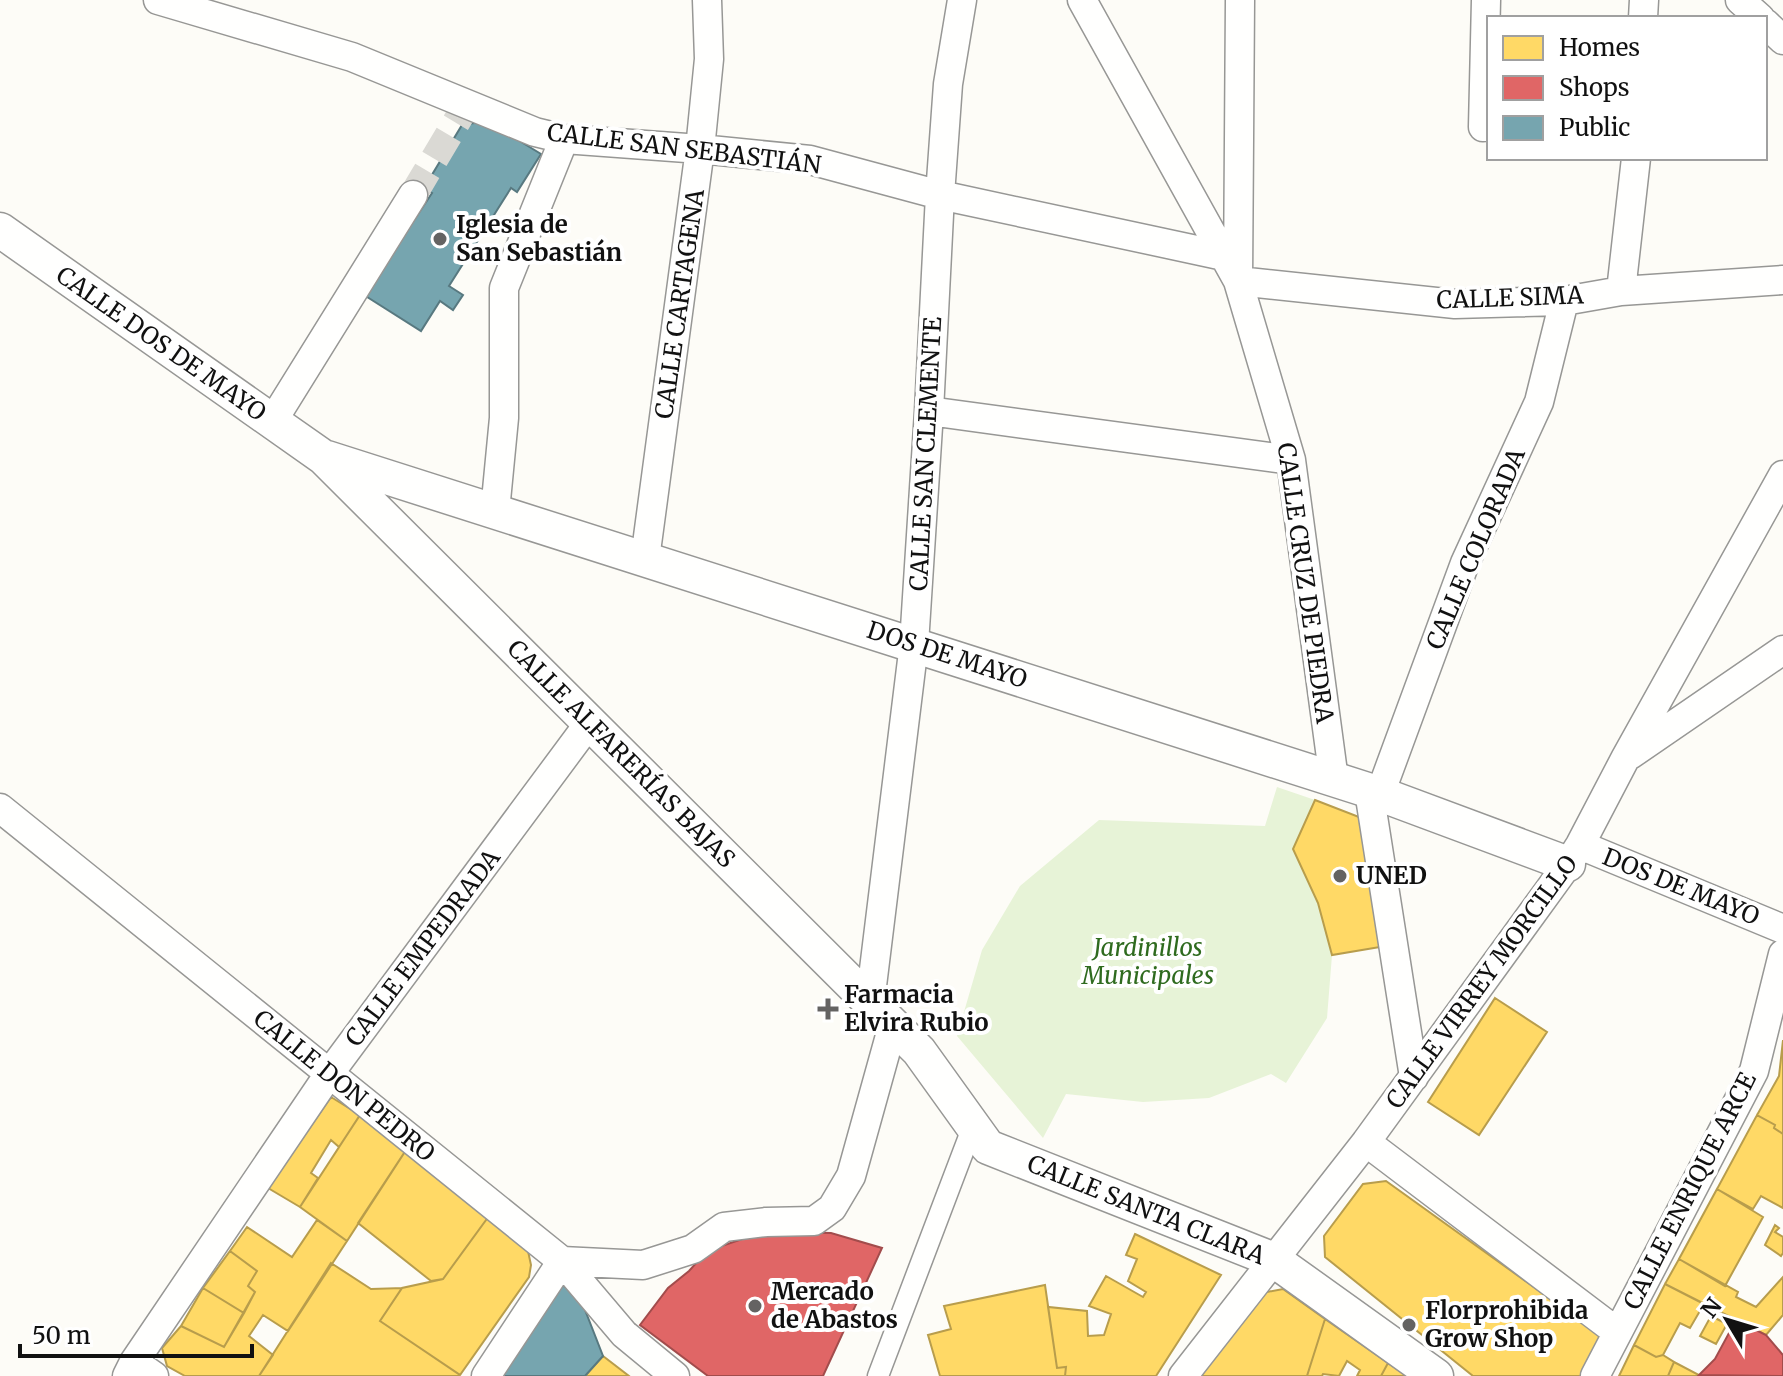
<svg xmlns="http://www.w3.org/2000/svg" width="1783" height="1376" font-family="Merriweather,serif">
	<rect width="100%" height="100%" fill="#fdfcf7"/>
	<!-- green -->
	<path fill="#e7f3d7" d="M1277 787 1315 800 1293 849 1318 903 1332 955 1327 1018 1286 1083 1271 1074 1209 1098 1143 1102 1066 1094 1043 1138 957 1036 982 950 1020 886 1099 820 1265 826Z"/>
	<!-- homes -->
	<path fill="#ffd966" stroke="#b89d4c" stroke-width="2" d="M1315 800 1359 817 1392 945 1332 955 1318 903 1293 849Z
		M1495 998 1547 1032 1479 1135 1428 1102Z
		M1783 1040V1134L1774 1128 1775 1125 1757 1115 1779 1076Z
		M331 1097 360 1115 339 1147 331 1140 311 1173 318 1178 300 1207 268 1188Z
		M360 1115 408 1147 347 1241 300 1207Z
		M1757 1115 1775 1125 1774 1128 1783 1134V1208L1761 1196 1753 1209 1717 1189Z
		M408 1147 489 1216 443 1279 431 1281 358 1223Z
		M1386 1181 1602 1336 1582 1376H1473L1325 1257 1324 1236 1363 1184Z
		M1717 1189 1763 1217 1725 1286 1679 1259Z
		M489 1216 528 1251 531 1265 529 1277 460 1375 380 1321 402 1288 443 1279Z
		M317 1220 347 1241 288 1331 263 1315 249 1336 273 1355 259 1376H185L167 1366 162 1348 181 1326 224 1347 255 1292 248 1286 257 1271 230 1251 247 1227 292 1257Z
		M1775 1225 1779 1228 1775 1232 1783 1237V1253L1781 1256 1765 1245Z
		M1135 1234 1221 1275 1156 1376H1065L1066 1367 1057 1368 1048 1307 1087 1311 1088 1336 1104 1335 1111 1314 1089 1306 1106 1276 1143 1297 1146 1292 1128 1281 1137 1259 1126 1255Z
		M230 1251 257 1271 248 1286 255 1292 244 1313 203 1288Z
		M1679 1259 1738 1292 1736 1297 1756 1307 1783 1277V1315L1766 1335 1665 1284Z
		M331 1263 371 1289 402 1288 380 1321 460 1375 459 1376H259Z
		M1665 1284 1704 1304 1690 1328 1680 1323 1663 1355 1656 1357 1634 1345Z
		M1045 1285 1057 1368 1066 1367 1065 1376H940L928 1335 951 1329 944 1306Z
		M203 1288 244 1313 224 1347 181 1326Z
		M1283 1289 1325 1319 1307 1376H1201L1199 1373 1262 1293Z
		M1711 1316 1727 1324 1716 1344 1700 1336Z
		M1325 1319 1388 1363 1381 1376H1357L1360 1370 1347 1361 1339 1376 1323 1374 1322 1376H1307Z
		M1634 1345 1656 1357 1663 1355 1674 1362 1668 1376H1619Z
		M603 1356 629 1376H585Z
		M1674 1362 1699 1375 1700 1376H1668Z
		M1388 1363 1407 1376H1381Z"/>
	<!-- shops -->
	<path fill="#e06666" stroke="#a24c4c" stroke-width="2" d="M783 1232 831 1233 882 1248 823 1376H708L640 1325 668 1288 689 1271 707 1251 748 1237Z
		M1736 1320 1766 1335 1783 1355V1376L1699 1375 1715 1359Z"/>
	<!-- public -->
	<path fill="#76a5af" stroke="#587980" stroke-width="2" d="M487 121 541 154 517 192 511 188 449 286 463 295 453 310 440 301 421 331 364 295 432 193 424 188 462 125Z
		M559 1284 578 1292 603 1356 585 1376H497Z"/>
	<g fill="none" stroke-linecap="round" stroke-linejoin="round">
		<!-- minor-tunnel -->
		<path stroke="#dad9d4" stroke-width="28" stroke-dasharray="28 14" stroke-linecap="butt" d="M413 195 467 104"/>
		<defs>
			<path id="pedestrian" d="M878 1376 973 1126"/>
			<path id="minor" d="M158 0 352 57 535 132 564 139 700 149 810 160 940 195 1224 256
				M1082 0 1238 281 1291 460 1334 780
				M1240 0 1238 281 1455 304 1564 301 1621 291 1783 280
				M1740 0 1760 18
				M1643 18 1644 0
				M1765 23 1783 40
				M1483 127 1486 0
				M1621 291 1636 158
				M929 411 1291 460
				M272 422 413 195
				M495 511 504 418V288L564 139
				M645 559 700 149 709 59 707 0
				M1630 755 1783 650
				M1369 791 1414 1077
				M1380 794 1465 563 1539 402 1564 301
				M0 808 562 1261 624 1334 675 1376
				M1580 845 1783 929
				M870 1002 914 644 929 411 940 195 948 84 962 0
				M1366 1142 1617 1332
				M134 1362 154 1376
				M127 1376 134 1362 329 1074 590 722
				M486 1376 562 1261 643 1265 693 1249 724 1227 766 1222 814 1221 832 1208 851 1176 893 1025
				M1183 1376 1366 1142 1568 864 1580 845 1626 757 1783 475
				M1595 1376 1754 1071 1783 954"/>
			<path id="tertiary" d="M0 230 323 457 919 1051 988 1147 1274 1260 1436 1376
				M327 458 1380 794 1568 864"/>
		</defs>
		<!-- pedestrian casing -->
		<use href="#pedestrian" stroke="#979795" stroke-width="23"/>
		<!-- minor casing -->
		<use href="#minor" stroke="#979795" stroke-width="31"/>
		<!-- tertiary casing -->
		<use href="#tertiary" stroke="#979795" stroke-width="37"/>
		<!-- pedestrian -->
		<use href="#pedestrian" stroke="#fffffe" stroke-width="20"/>
		<!-- minor -->
		<use href="#minor" stroke="#fffffe" stroke-width="28"/>
		<!-- tertiary -->
		<use href="#tertiary" stroke="#fffffe" stroke-width="34"/>
	</g>
	<!-- markers -->
	<g fill="#646362" stroke="#fff" stroke-width="3">
		<circle cx="440" cy="239" r="8"/>
		<circle cx="1340" cy="876" r="8"/>
		<path d="M824 997h8v8h8v8h-8v8h-8v-8h-8v-8h8z"/>
		<circle cx="755" cy="1306" r="8"/>
		<circle cx="1409" cy="1325" r="8"/>
	</g>
	<g text-anchor="middle" stroke-width="8" stroke-linejoin="round" paint-order="stroke">
		<!-- street labels -->
		<g font-size="24" fill="#111" stroke="#fff">
			<text transform="translate(684 149) rotate(7)" y="8">CALLE SAN SEBASTIÁN</text>
			<text transform="translate(1510 298) rotate(-2)" y="8">CALLE SIMA</text>
			<text transform="translate(680 304) rotate(-82)" y="8">CALLE CARTAGENA</text>
			<text transform="translate(161 344) rotate(35)" y="8">CALLE DOS DE MAYO</text>
			<text transform="translate(926 454) rotate(-87)" y="8">CALLE SAN CLEMENTE</text>
			<text transform="translate(1476 549) rotate(-67)" y="8">CALLE COLORADA</text>
			<text transform="translate(1305 583) rotate(82)" y="8">CALLE CRUZ DE PIEDRA</text>
			<text transform="translate(947 655) rotate(18)" y="8">DOS DE MAYO</text>
			<text transform="translate(621 754) rotate(45)" y="8">CALLE ALFARERÍAS BAJAS</text>
			<text transform="translate(1681 887) rotate(22)" y="8">DOS DE MAYO</text>
			<text transform="translate(423 948) rotate(-53)" y="8">CALLE EMPEDRADA</text>
			<text transform="translate(1482 982) rotate(-54)" y="8">CALLE VIRREY MORCILLO</text>
			<text transform="translate(344 1086) rotate(39)" y="8">CALLE DON PEDRO</text>
			<text transform="translate(1690 1191) rotate(-63)" y="8">CALLE ENRIQUE ARCE</text>
			<text transform="translate(1146 1210) rotate(22)" y="8">CALLE SANTA CLARA</text>
		</g>
		<!-- poi labels -->
		<g font-size="24" font-weight="bold" fill="#111" stroke="#fff" text-anchor="start">
			<text x="456" y="233">Iglesia de<tspan x="456" dy="28">San Sebastián</tspan></text>
			<text x="1356" y="884">UNED</text>
			<text x="844" y="1003">Farmacia<tspan x="844" dy="28">Elvira Rubio</tspan></text>
			<text x="771" y="1300">Mercado<tspan x="771" dy="28">de Abastos</tspan></text>
			<text x="1425" y="1319">Florprohibida<tspan x="1425" dy="28">Grow Shop</tspan></text>
		</g>
		<!-- park labels -->
		<g font-size="24" font-style="italic" fill="#2f6b1f" stroke="#fff">
			<text x="1148" y="956">Jardinillos<tspan x="1148" dy="28">Municipales</tspan></text>
		</g>
	</g>
	<!-- legend -->
	<rect x="1487" y="16" width="280" height="144" fill="#ffffff" stroke="#a0a0a0" stroke-width="2"/>
	<rect x="1503" y="36" width="40" height="24" fill="#ffd966" stroke="#a0a0a0" stroke-width="2"/>
	<text x="1559" y="56" font-size="24" fill="#111111">Homes</text>
	<rect x="1503" y="76" width="40" height="24" fill="#e06666" stroke="#a0a0a0" stroke-width="2"/>
	<text x="1559" y="96" font-size="24" fill="#111111">Shops</text>
	<rect x="1503" y="116" width="40" height="24" fill="#76a5af" stroke="#a0a0a0" stroke-width="2"/>
	<text x="1559" y="136" font-size="24" fill="#111111">Public</text>
	<!-- north arrow -->
	<g transform="translate(1727 1320) rotate(308)" stroke="#ffffff" stroke-width="6" paint-order="stroke">
	<path d="M0-6L14 30L0 20L-14 30Z" fill="#111111"/>
	<text y="-12" font-size="22" font-weight="bold" text-anchor="middle" fill="#111111">N</text>
	</g>
	<!-- scale -->
	<path d="M20 1344v12h232v-12" fill="none" stroke="#111111" stroke-width="4"/>
	<text x="32" y="1344" font-size="24" fill="#111111" stroke="#ffffff" stroke-width="6" paint-order="stroke">50 m</text>
</svg>
